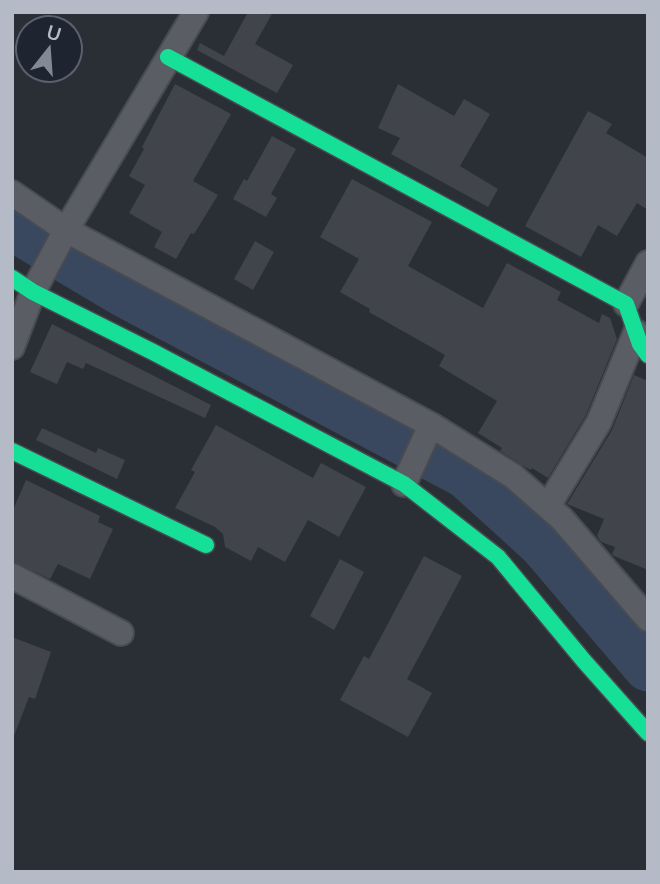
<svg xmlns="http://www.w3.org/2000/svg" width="660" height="884" font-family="Mulish,sans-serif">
	<rect width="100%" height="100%" fill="#2a2f36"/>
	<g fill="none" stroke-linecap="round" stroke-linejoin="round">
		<!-- river -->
		<path stroke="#3a485f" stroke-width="49" d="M12 226 123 292 466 474 543 544 648 667"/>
	</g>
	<!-- building -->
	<path fill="#41444a" d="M248 12H273L255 44 293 65 277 93 197 50 200 43 224 56Z
		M175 84 231 114 193 181 218 195 194 234 191 233 176 259 154 247 162 232 129 213 145 185 129 176 144 149 142 147Z
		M398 84 454 116 464 99 490 114 460 166 498 189 488 207 391 154 400 138 378 128Z
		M588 111 612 124 606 133 648 158V210L637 203 617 236 598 225 581 257 525 226Z
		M272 136 296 149 271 194 277 198 266 217 233 199 244 179 247 181Z
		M352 179 432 222 408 266 474 303 483 308 507 263 561 292 557 300 599 323 602 314 610 318 617 339 586 415 548 478 532 468 531 470 525 467 500 451 502 448 478 433 497 401 439 366 445 355 369 312 370 309 340 292 359 259 320 237Z
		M255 241 274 252 253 290 234 279Z
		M52 324 211 405 205 418 86 363 83 369 67 362 57 384 30 372Z
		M634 375 648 381V570L614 556 612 554 615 547 601 542 597 536 604 519 567 504 612 430Z
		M216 425 313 478 321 463 366 487 339 537 308 520 285 562 258 547 251 561 225 547 223 534 215 527 175 508 195 472 191 470Z
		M42 428 96 453 98 448 125 460 117 479 36 440Z
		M26 480 100 516 98 522 113 529 90 579 58 564 50 579 12 561V512Z
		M424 556 462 576 407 679 432 693 408 737 340 700 364 656 369 659Z
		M340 559 364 572 334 630 310 616Z
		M12 637 51 652 35 699 29 697 14 736H12Z"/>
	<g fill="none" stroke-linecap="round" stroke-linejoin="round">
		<defs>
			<path id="street" d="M12 193 66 230 431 425 513 476 562 519 648 619
				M626 304 648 263
				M12 347 33 292 66 230 196 12
				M404 484 431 425
				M548 506 599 422 636 332
				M12 576 121 633"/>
			<path id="fast" d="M168 57 626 304 640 344 648 355
				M12 278 33 292 153 352 404 484 498 557 584 661 648 733
				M12 451 206 545"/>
		</defs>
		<!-- street casing -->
		<use href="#street" stroke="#484b51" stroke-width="28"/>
		<!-- fast casing -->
		<use href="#fast" stroke="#484b51" stroke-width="19"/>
		<!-- street -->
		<use href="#street" stroke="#5a5d64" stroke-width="24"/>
		<!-- fast -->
		<use href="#fast" stroke="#16e098" stroke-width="16"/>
	</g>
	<!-- border -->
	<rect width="660" height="884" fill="none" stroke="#b4bbc7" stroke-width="28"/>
	<!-- north arrow -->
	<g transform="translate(49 49) rotate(17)"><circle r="33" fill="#1e2530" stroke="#5a616c" stroke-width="2"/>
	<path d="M0-5L12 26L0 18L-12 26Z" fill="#848a94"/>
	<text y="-10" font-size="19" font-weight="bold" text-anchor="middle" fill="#b4bbc7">U</text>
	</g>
</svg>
